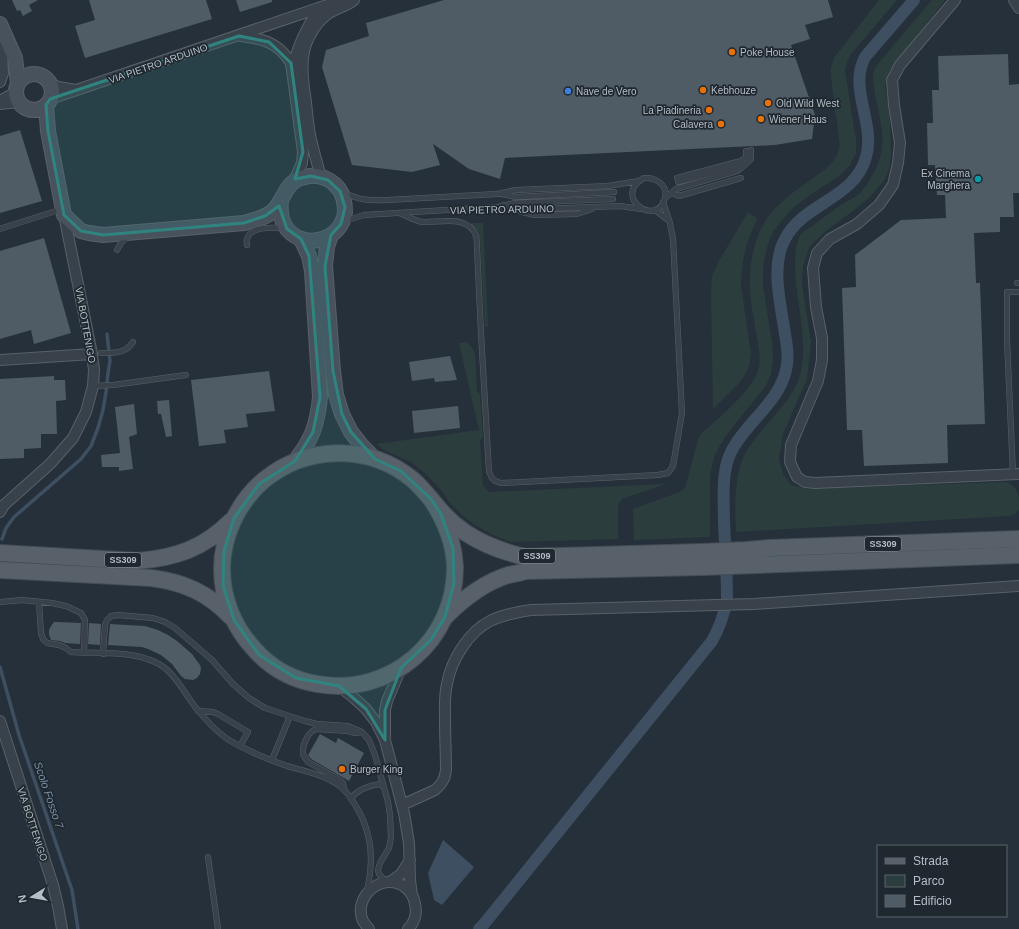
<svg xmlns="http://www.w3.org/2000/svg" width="1019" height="929" font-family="Arial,sans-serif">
	<rect width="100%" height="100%" fill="#26303a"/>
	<!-- green -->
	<path fill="#2b3e3d" d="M879 0H897L851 54 847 62 845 71 856 140V153L850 165 839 176 807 197 793 208 782 220 773 232 767 247 763 267V286L772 343 773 359 771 374 765 387 731 429 720 445 714 457 710 475V537L634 540 633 509 680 492 685 488 698 440 701 434C717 419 751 392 758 371 762 359 758 345 756 332 754 318 750 301 750 287 749 267 753 243 763 225 774 204 797 190 816 176 821 172 828 168 832 163 836 158 838 152 840 146L831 77V68L834 58Z
		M932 0H945L889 71 887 76 885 87 890 121 891 155 890 164 887 174 883 182 871 196 854 210 826 231 810 246 803 265 802 284 811 342 807 379 783 434 779 459 783 474 791 485 807 489 1006 482C1019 488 1019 494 1019 509L1015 514 1009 516 736 532C735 511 734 477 743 458 757 428 794 404 801 371 808 337 796 302 795 269 795 257 795 246 800 236 802 231 810 228 814 225 822 219 830 212 838 207 845 202 853 199 859 194 866 188 876 170 879 161 889 132 874 105 873 77 873 73 875 69 876 66Z
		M748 212 758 219C745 241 742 261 741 286L751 354 749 366 745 375 739 383 713 409 711 290 712 276 719 261Z
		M472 223H483L488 327H485L480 241 478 232 471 224Z
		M468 342 475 353 477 391 480 394 483 437 480 441 483 485 489 492 666 484 622 499 618 505V539L511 542 493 535 475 525 461 514 450 503 441 490 426 474 411 462 384 450 376 444 479 430 459 343Z"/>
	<!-- water -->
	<path fill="#3d4f61" d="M443 840 474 867 442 905 434 900 428 873Z"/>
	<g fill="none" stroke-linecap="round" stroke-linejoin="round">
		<!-- stream -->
		<path stroke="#3d4f61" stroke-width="3.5" d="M2 539 6 528 14 517 81 459 91 446 98 428 103 410 106 392 108 373 110 361 107 334
			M0 667 19 735 72 890 78 929"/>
		<!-- canal -->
		<path stroke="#3d4f61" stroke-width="12" d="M479 929 484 924 712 641C720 627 724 615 727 599 727 573 725 547 724 521 724 499 721 472 731 452 745 423 779 403 786 370 789 358 787 346 785 334 781 305 770 266 785 239 803 203 855 199 866 157 876 124 848 89 865 57L914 0"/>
	</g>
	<!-- building -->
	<path fill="#4f5b65" d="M12 0H38L29 5 32 11 23 16 20 10 17 11Z
		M89 0H206L212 19 85 58 75 26 95 20Z
		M236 0H272V2L240 12Z
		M444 0H828L833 17 805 25 810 39 791 45 815 115 812 139 775 145 505 158 500 179 469 169 433 144 440 165 412 172 352 165 322 67 326 50 369 36 366 23Z
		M1008 54 1009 85 1019 84V193H1013L1014 217H1000V232L974 233 976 283H980L985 424 947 425 948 463 864 466 862 430H847L842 288 856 287 855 255 901 220 946 218 945 195H937L935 165H928L927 123H933L932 90H939L938 56Z
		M20 130 42 201 0 213V136Z
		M44 238 71 333 34 344 31 330 0 339V251Z
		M450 356 457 380 435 382 434 378 412 381 409 362Z
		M269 371 275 411 246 414 248 427 224 430 226 443 199 446 191 380Z
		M54 376V380H65L66 400 56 401 57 434H41V448L24 449V458L0 459V379Z
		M169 400 172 436 166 437 161 414H158L157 401Z
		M134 404 137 434 129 437 133 469 119 471V467H102L101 455 120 453 115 407Z
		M458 406 460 428 414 433 412 411Z
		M54 622H58L81 623 80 644 65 643 60 641 51 640 49 635V630L51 626Z
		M89 623 101 624 100 645 88 644Z
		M110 624 145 626 158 630 168 635 177 641 192 654 200 665 201 668 200 674 197 678 193 680 185 679 181 676 172 664 161 655 148 649 142 647 108 645Z
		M320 734 336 743 338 738 364 753 349 781 311 759 308 755Z"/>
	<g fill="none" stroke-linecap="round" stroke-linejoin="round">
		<defs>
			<path id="lane" d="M644 178C656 177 668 185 665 198 657 229 611 196 644 178Z
				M677 178 741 161 746 157V151
				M678 182 746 164 751 159V150
				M344 193C360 200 369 201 387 200L497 194 516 190 608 186 639 181
				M672 193 679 196 741 178
				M501 194 516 197 614 192
				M665 198 676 189 737 171 741 168 746 164
				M501 206 515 203 613 199
				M655 210 668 220
				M519 211 534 215 577 214 592 209
				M399 213C407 216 415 221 423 222 439 223 469 214 476 236 477 240 477 244 477 248L481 333 489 472 492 478 495 481 501 483 658 475 668 473 673 466 682 413 673 239 670 223 663 202
				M345 221 364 215 496 207 514 210 620 206 641 209
				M0 229 62 209
				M247 245C247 243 246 241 247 239 251 225 274 228 285 228
				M117 250 121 243 128 236
				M1017 283H1019
				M101 353C114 353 125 354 133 342
				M93 386 113 385 186 375
				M1013 475 1007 340V292H1019
				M0 602 22 600 52 603 66 606 81 613 85 620 84 653
				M39 602 41 633 43 639 47 643 59 645 66 648 71 652C98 654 129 650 155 662 173 670 182 689 193 704 203 717 215 731 229 740 247 751 267 759 287 766 305 771 326 775 341 787 350 794 361 814 365 825 373 848 372 867 367 891
				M103 654 105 625 107 620 111 616 118 615 153 618 165 622 175 628 212 660 233 684 249 698 265 708 305 721 317 724 348 726 362 732 369 740 375 755 388 802 390 815 391 837 389 848 380 863 378 870 379 874 386 882
				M198 711 213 712 218 714 248 732 240 746
				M272 760 290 716
				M344 790 343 783 340 780 308 762C306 759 304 757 303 754 302 745 308 732 316 729L348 731 355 733 362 732
				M351 799C356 790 370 785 380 784L383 787
				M208 857 218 929"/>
			<path id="street" d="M955 0 900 65 892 80 894 105 900 143 898 163 893 185 879 205 857 224 830 239 817 253 813 268 816 307 822 338V360L818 381 791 445 790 462 797 477 805 482 815 483 1019 474
				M1014 0 1019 8
				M241 36C263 39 278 42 291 63L303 152 302 163 294 181
				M0 41 2 53 3 73 0 82
				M293 69C297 45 307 26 321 7
				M49 83 58 87 76 90
				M50 99 342 0
				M0 101 16 92
				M0 104 19 102
				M321 177C317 163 313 149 310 135 308 124 307 113 306 102 303 83 300 62 306 44 310 34 315 25 323 18 332 8 345 8 354 0
				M0 360 92 354
				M0 512 4 505 50 464 73 438 86 412 93 386 94 370 92 354 64 215
				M339 686 353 697 366 709 376 722 385 740 404 813 409 843 410 880 412 895
				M0 721 53 885 58 906 62 929
				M385 736V710L387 701 401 668
				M402 805 435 790C442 784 445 779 446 770 446 753 445 737 445 721 445 709 444 696 447 684 451 661 468 632 490 621 502 615 517 612 531 610L754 604 1019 586
				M390 882 401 874 410 860
				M369 929C367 927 365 924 363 921 352 896 384 870 406 888 411 892 414 897 415 904 417 913 415 922 408 929"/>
			<path id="secondary" d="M0 24 15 58 18 83
				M16 92a18 18 0 1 1 36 0a18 18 0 1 1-36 0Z
				M46 105 48 131 64 215 81 231 89 233 103 235 244 223C254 220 266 218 274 210 287 195 285 179 310 176 321 175 332 180 339 189 344 196 345 204 345 212 342 240 305 251 287 229 280 220 280 210 281 200
				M331 235 327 247 325 266 333 371 336 395 342 414 351 432 362 446 375 459
				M295 461C302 452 309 442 313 431 317 420 319 408 320 397L312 271 309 256 301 239"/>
			<path id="primary" d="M431 499C445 520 454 542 455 566 456 641 390 697 317 684 293 680 271 668 255 650 234 628 222 599 222 569 222 536 238 502 264 480 307 445 369 444 412 479 423 488 431 500 441 511 448 519 457 527 466 533 484 545 504 552 525 557L701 552 746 550 769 548 1019 539
				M0 553 137 561C176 558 204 548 231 521
				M0 570 151 578C184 582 208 593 231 617
				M446 616C464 598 483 583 508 575 514 574 520 573 526 571L703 567 1019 555"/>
		</defs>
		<!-- lane casing -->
		<use href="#lane" stroke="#586068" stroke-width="6"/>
		<!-- street casing -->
		<use href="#street" stroke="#586068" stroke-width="12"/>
		<!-- secondary casing -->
		<use href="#secondary" stroke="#586068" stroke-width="16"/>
		<!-- primary casing -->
		<use href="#primary" stroke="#434b53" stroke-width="18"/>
		<!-- lane -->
		<use href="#lane" stroke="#39424a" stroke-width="5"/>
		<!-- street -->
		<use href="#street" stroke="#39424a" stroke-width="10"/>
		<!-- secondary -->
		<use href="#secondary" stroke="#48525d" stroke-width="14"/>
		<!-- primary -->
		<use href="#primary" stroke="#58616a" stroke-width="16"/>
	</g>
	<!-- marked area -->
	<path fill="#308480" fill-opacity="0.2" stroke="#308480" stroke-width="3" stroke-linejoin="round" d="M239 36 269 42 291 63 303 152 295 179 311 176 328 180 340 191 345 207 341 224 331 235 325 266 333 371 342 414 351 432 375 459 401 471 431 499 441 514 453 548 454 583 445 617 431 640 401 668 385 710V740L366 709 339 686 296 678 259 655 234 620 223 586 224 551 234 518 259 484 295 461 313 432 320 397 309 256 301 239 287 229 279 206 265 216 244 223 103 235 81 231 64 215 48 131 46 105 50 99Z"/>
	<!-- markers -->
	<g fill="#e8710a" stroke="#1f272f" stroke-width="1.5">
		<circle cx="732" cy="52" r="4"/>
		<circle cx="703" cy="90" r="4"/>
		<circle cx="768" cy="103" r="4"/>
		<circle cx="709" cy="110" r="4"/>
		<circle cx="761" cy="119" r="4"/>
		<circle cx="721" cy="124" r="4"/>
		<circle cx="342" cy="769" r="4"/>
	</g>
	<circle fill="#3f7fe0" stroke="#1f272f" stroke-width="1.5" cx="568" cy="91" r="4"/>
	<circle fill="#0f9aa8" stroke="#1f272f" stroke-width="1.5" cx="978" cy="179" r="4"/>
	<g text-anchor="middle" stroke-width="3.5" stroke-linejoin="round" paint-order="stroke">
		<!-- shield labels -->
		<g fill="#1f272f" stroke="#889099" stroke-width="1">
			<rect x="865" y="537" width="36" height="14" rx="3"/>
			<rect x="519" y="549" width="36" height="14" rx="3"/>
			<rect x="105" y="553" width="36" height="14" rx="3"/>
		</g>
		<g font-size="9" font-weight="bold" fill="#b5bdc6">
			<text x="883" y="547">SS309</text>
			<text x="537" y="559">SS309</text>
			<text x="123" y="563">SS309</text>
		</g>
		<!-- poi labels -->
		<g font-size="10" fill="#b5bdc6" stroke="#1f272f" text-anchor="start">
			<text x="740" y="56">Poke House</text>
			<text x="711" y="94">Kebhouze</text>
			<text x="576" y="95">Nave de Vero</text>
			<text x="776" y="107">Old Wild West</text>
			<text x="701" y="114" text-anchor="end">La Piadineria</text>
			<text x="769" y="123">Wiener Haus</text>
			<text x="713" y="128" text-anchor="end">Calavera</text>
			<text x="970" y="177" text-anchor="end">Ex Cinema<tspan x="970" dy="12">Marghera</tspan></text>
			<text x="350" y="773">Burger King</text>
		</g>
		<!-- street labels -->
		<g font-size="10" fill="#b5bdc6" stroke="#1f272f">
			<text transform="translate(158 63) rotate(-19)" y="4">VIA PIETRO ARDUINO</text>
			<text transform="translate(502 209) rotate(-1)" y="4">VIA PIETRO ARDUINO</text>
			<text transform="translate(86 325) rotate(80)" y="4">VIA BOTTENIGO</text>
			<text transform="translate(33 824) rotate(72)" y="4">VIA BOTTENIGO</text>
		</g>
		<!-- water labels -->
		<g font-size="11" font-style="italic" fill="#7990a6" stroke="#1f272f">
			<text transform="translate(49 795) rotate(71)" y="4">Scolo Fosso 7</text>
		</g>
	</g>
	<!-- legend -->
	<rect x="877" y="845" width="130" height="72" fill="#1f272f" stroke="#5b636b"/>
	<rect x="885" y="858" width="20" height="6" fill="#58616a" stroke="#5b636b"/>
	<text x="913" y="865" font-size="12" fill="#b5bdc6">Strada</text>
	<rect x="885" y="875" width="20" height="12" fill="#2b3e3d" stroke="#5b636b"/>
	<text x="913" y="885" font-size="12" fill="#b5bdc6">Parco</text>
	<rect x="885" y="895" width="20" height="12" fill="#4f5b65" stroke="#5b636b"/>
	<text x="913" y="905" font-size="12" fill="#b5bdc6">Edificio</text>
	<!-- north arrow -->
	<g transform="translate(32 897) rotate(259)" stroke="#1f272f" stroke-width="3" paint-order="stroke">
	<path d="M0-3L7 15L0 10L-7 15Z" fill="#b5bdc6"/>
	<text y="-6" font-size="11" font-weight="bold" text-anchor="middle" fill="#b5bdc6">N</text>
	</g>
</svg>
